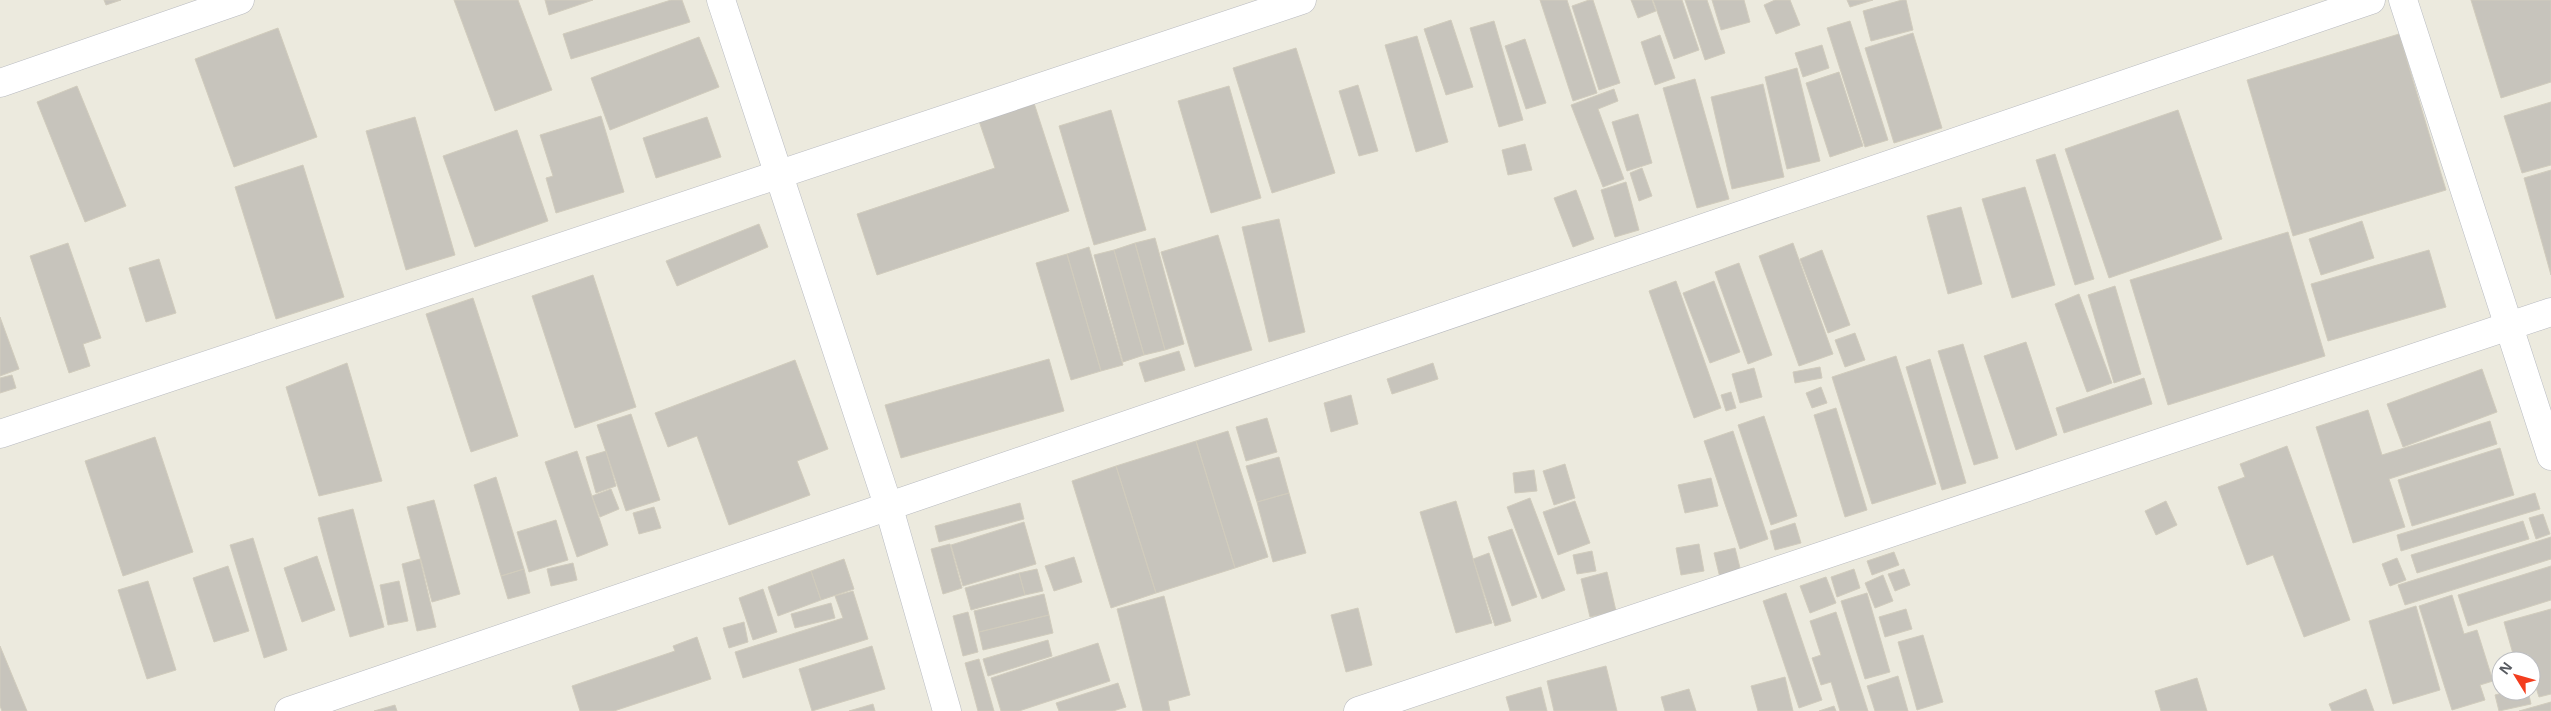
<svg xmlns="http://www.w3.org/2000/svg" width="2551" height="711" font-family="'Open Sans',sans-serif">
	<rect width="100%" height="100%" fill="#eceade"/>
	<!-- building -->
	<path fill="#c7c4bc" stroke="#d1ccbd" d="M104 0H121L106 5Z
		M454 0H518L552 90 495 111Z
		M545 0H593L549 15Z
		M671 0H682L690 22 571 59 563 34Z
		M1540 0H1567L1597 93 1573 101Z
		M1589 0H1593L1620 83 1599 90 1572 6Z
		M1631 0H1652L1656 11 1638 18Z
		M1653 0H1682L1699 50 1674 59Z
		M1685 0H1707L1725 53 1705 60Z
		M1712 0H1744L1750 22 1721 30Z
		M1775 0H1790L1800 25 1776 34 1764 5Z
		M1847 0H1873L1850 7Z
		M1902 0H1906L1913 30 1871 41 1863 11Z
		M2471 0H2551V82L2501 98Z
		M1451 20 1473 87 1446 95 1424 29Z
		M1494 21 1523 120 1499 127 1470 28Z
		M1850 21 1888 140 1865 147 1827 28Z
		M278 28 317 137 234 167 195 59Z
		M1913 33 1942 128 1894 143 1865 48Z
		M2399 34 2446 190 2293 236 2247 80Z
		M1660 35 1675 78 1655 85 1641 42Z
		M1417 36 1448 142 1416 152 1385 45Z
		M699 37 719 87 610 130 591 78Z
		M1525 39 1546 103 1526 109 1505 46Z
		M1822 45 1829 68 1803 77 1795 53Z
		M1296 48 1335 173 1272 193 1233 68Z
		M1797 68 1820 161 1787 169 1765 77Z
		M1839 72 1863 146 1830 157 1806 83Z
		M1695 79 1729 199 1697 208 1663 88Z
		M1763 84 1784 177 1732 189 1711 97Z
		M1358 85 1378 151 1359 156 1339 91Z
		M77 86 126 206 85 222 37 102Z
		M1229 86 1261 198 1211 213 1178 101Z
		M1614 89 1618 101 1598 109 1624 179 1603 187 1571 105Z
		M2551 102V165L2522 173 2504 116Z
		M1034 103 1069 211 877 275 857 214 995 168 979 121Z
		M1111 110 1146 230 1094 245 1059 126Z
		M2178 110 2222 239 2109 278 2065 149Z
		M1638 114 1652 163 1627 171 1612 122Z
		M601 116 624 192 556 213 546 178 553 176 540 135Z
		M415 117 455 255 406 270 366 131Z
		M707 117 721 157 656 178 643 138Z
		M517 130 548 221 475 247 443 156Z
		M1525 144 1532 170 1508 175 1502 150Z
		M2055 154 2094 279 2075 285 2036 160Z
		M303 165 344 297 276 319 235 187Z
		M1642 168 1652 196 1639 201 1630 173Z
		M2551 170V275L2524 178Z
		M1626 182 1639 230 1615 237 1601 190Z
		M2025 187 2055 285 2012 298 1982 199Z
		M1576 190 1594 239 1573 247 1554 198Z
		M1961 207 1982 284 1948 294 1927 216Z
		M1279 219 1305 332 1269 342 1242 227Z
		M2362 221 2374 258 2321 275 2309 239Z
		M759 224 768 247 677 286 666 261Z
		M2288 232 2325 356 2168 405 2130 280Z
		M1218 235 1252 350 1195 367 1161 252Z
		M1155 238 1184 344 1165 350 1135 243Z
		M68 243 101 338 83 344 90 366 69 373 30 256Z
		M1135 243 1165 350 1144 355 1114 250Z
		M1793 243 1833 354 1799 366 1759 256Z
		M1089 247 1123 365 1101 371 1067 254Z
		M1114 250 1144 355 1123 362 1094 255Z
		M1822 250 1850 325 1828 333 1800 259Z
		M2429 250 2446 307 2328 341 2311 284Z
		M1067 254 1101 371 1071 380 1036 263Z
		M159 259 176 313 146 322 129 268Z
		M1739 263 1772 355 1748 364 1715 272Z
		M593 275 636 407 575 428 532 296Z
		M1676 281 1721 408 1694 418 1649 291Z
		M1714 281 1740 352 1710 363 1683 293Z
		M2115 286 2141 374 2114 383 2088 295Z
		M2079 294 2112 383 2087 392 2055 304Z
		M473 298 518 436 471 452 426 314Z
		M0 317 19 369 0 376Z
		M1855 333 1865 360 1845 367 1835 340Z
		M2026 342 2057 435 2016 450 1984 356Z
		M1963 344 1998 458 1974 465 1938 351Z
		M1179 351 1185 370 1145 382 1139 363Z
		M1896 356 1936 484 1872 504 1832 377Z
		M1049 359 1064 411 901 458 885 405Z
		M1930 359 1966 483 1942 490 1906 367Z
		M795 360 828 449 797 461 810 495 729 525 697 436 668 447 655 413Z
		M347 363 382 481 319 496 286 387Z
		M1433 363 1438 379 1392 394 1387 379Z
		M1820 367 1822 378 1795 383 1793 372Z
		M1754 368 1762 397 1740 403 1732 374Z
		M2482 369 2497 412 2403 447 2387 404Z
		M12 375 16 388 0 393V378Z
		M2144 378 2152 404 2064 433 2056 408Z
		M1821 387 1827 403 1812 408 1806 393Z
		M1731 392 1736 408 1726 411 1721 395Z
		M1351 395 1358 424 1331 432 1324 403Z
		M1836 408 1867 510 1845 517 1814 415Z
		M2368 410 2382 455 2490 421 2497 444 2389 479 2405 527 2353 543 2316 427Z
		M631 414 660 500 626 511 597 425Z
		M1764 416 1797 516 1771 525 1738 425Z
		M1267 418 1277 452 1246 461 1236 427Z
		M1228 431 1268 557 1235 568 1196 441Z
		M1733 431 1768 539 1740 549 1704 441Z
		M155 437 193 552 123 576 85 461Z
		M1196 441 1235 568 1156 593 1116 466Z
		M2287 446 2350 620 2304 637 2273 555 2247 565 2218 487 2245 477 2240 464Z
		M2500 448 2514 495 2412 526 2398 480Z
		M577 451 608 545 577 557 545 462Z
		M606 451 616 486 596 493 586 457Z
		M1279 457 1289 493 1257 502 1246 466Z
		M1565 464 1575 498 1554 505 1543 471Z
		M1116 466 1156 593 1111 608 1072 481Z
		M1534 470 1537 491 1515 493 1513 473Z
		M496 477 524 569 501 576 474 485Z
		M1711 478 1718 506 1685 513 1678 485Z
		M611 489 619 509 600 517 592 496Z
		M1289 493 1306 553 1273 562 1257 502Z
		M2535 493 2540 509 2401 551 2397 535Z
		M1530 498 1565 590 1542 599 1507 507Z
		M434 500 460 594 432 602 407 507Z
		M1456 501 1492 623 1456 633 1420 512Z
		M1575 501 1590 543 1558 555 1543 512Z
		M2166 501 2177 525 2156 535 2145 511Z
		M1020 503 1024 519 939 542 935 526Z
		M654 507 661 528 639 534 633 513Z
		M353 509 384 627 350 637 318 518Z
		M2543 514 2550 534 2536 539 2529 518Z
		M556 520 568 560 529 572 517 532Z
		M2523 521 2529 539 2417 573 2411 555Z
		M1024 522 1036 564 963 586 951 545Z
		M1795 523 1801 543 1775 550 1770 531Z
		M1512 529 1537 597 1512 606 1488 537Z
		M2551 537V559L2405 605 2398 585Z
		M253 538 287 650 264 658 230 545Z
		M950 544 962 588 943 594 931 549Z
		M1699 544 1704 571 1681 575 1676 548Z
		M1735 548 1742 576 1721 582 1714 553Z
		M1592 551 1596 571 1577 574 1573 555Z
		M1894 552 1899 565 1872 575 1867 561Z
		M1489 553 1511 621 1495 626 1473 559Z
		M317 556 335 610 302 622 284 568Z
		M1074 557 1082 582 1054 591 1045 566Z
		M2397 558 2406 580 2390 586 2382 564Z
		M420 559 436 627 417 631 402 564Z
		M844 559 854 589 821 600 811 571Z
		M573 563 577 580 551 586 547 569Z
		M228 566 249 631 214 642 193 578Z
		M2551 566V600L2468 626 2458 595Z
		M524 569 530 593 508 599 501 576Z
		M1037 569 1043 591 1025 595 1019 573Z
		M1854 569 1860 588 1837 597 1831 577Z
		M1904 569 1910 585 1895 591 1888 574Z
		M811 571 821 600 778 616 768 587Z
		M1607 572 1616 611 1590 617 1581 579Z
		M1019 573 1025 595 971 610 965 588Z
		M1883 575 1893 601 1875 608 1865 583Z
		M1826 577 1836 603 1810 613 1800 586Z
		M148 581 176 670 147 679 118 590Z
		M399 581 408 621 388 625 380 585Z
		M763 589 777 632 753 640 739 598Z
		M853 591 868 639 743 678 735 652 843 618 835 596Z
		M1786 593 1822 700 1799 708 1763 601Z
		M1867 593 1890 672 1865 679 1841 601Z
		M1044 594 1049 615 979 632 974 611Z
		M2452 595 2464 634 2477 630 2493 681 2480 685 2485 700 2452 710 2419 606Z
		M1164 596 1190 695 1168 701 1170 711H1143L1117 609Z
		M831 603 835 618 795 628 791 614Z
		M2416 606 2440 690 2393 704 2369 621Z
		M1358 608 1372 665 1346 672 1331 615Z
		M1906 609 1912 629 1885 637 1879 617Z
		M2551 609V694L2539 697 2533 678 2531 679V661H2515L2504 622Z
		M968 612 978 652 963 656 953 616Z
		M1836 612 1868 711H1840L1831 682 1821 685 1812 658 1821 655 1810 621Z
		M1049 615 1053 633 983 650 979 632Z
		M744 622 748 642 729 648 723 628Z
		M1923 635 1943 702 1917 710 1898 642Z
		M697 637 711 679 614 711H580L572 686 675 651 673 646Z
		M1048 640 1052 656 988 676 983 659Z
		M1098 643 1110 681 1019 711H1001L991 678Z
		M0 646 27 711H2L0 706Z
		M872 646 885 689 812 711 799 669Z
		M979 659 994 711H978L965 663Z
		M1606 666 1617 711H1554L1547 681Z
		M1898 676 1908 711H1875L1867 686Z
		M1785 677 1793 711H1758L1751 686Z
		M2197 678 2207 711H2161L2155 691Z
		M1118 683 1126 707 1113 711H1059L1056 703Z
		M1541 687 1547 711H1510L1506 697Z
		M1689 689 1696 711H1665L1661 697Z
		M2366 689 2374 711H2332L2329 704Z
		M2509 691H2528L2531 704 2499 711 2495 695Z
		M2551 702V711H2519Z
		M873 704 875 711H849Z
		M395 705 397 711H374Z
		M1834 706 1836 711H1819Z"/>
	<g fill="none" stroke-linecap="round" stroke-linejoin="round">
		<defs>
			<path id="street" d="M0 83 240 0
				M0 434 1302 0
				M289 711 2371 0
				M1358 711 2551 312"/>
			<path id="secondary" d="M721 0 889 508 947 711
				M2403 0 2551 456"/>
		</defs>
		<!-- street casing -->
		<use href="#street" stroke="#b7b9bf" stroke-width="29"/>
		<!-- secondary casing -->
		<use href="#secondary" stroke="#b8bbc2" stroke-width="29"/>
		<!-- street -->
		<use href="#street" stroke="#fff" stroke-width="28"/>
		<!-- secondary -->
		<use href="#secondary" stroke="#fff" stroke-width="28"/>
	</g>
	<!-- north arrow -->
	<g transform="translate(2516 676) rotate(307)"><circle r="24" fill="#ffffff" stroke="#bcbdc0"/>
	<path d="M0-4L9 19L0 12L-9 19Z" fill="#f33d1e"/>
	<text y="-8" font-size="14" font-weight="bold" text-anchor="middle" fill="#585b61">N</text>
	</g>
</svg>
